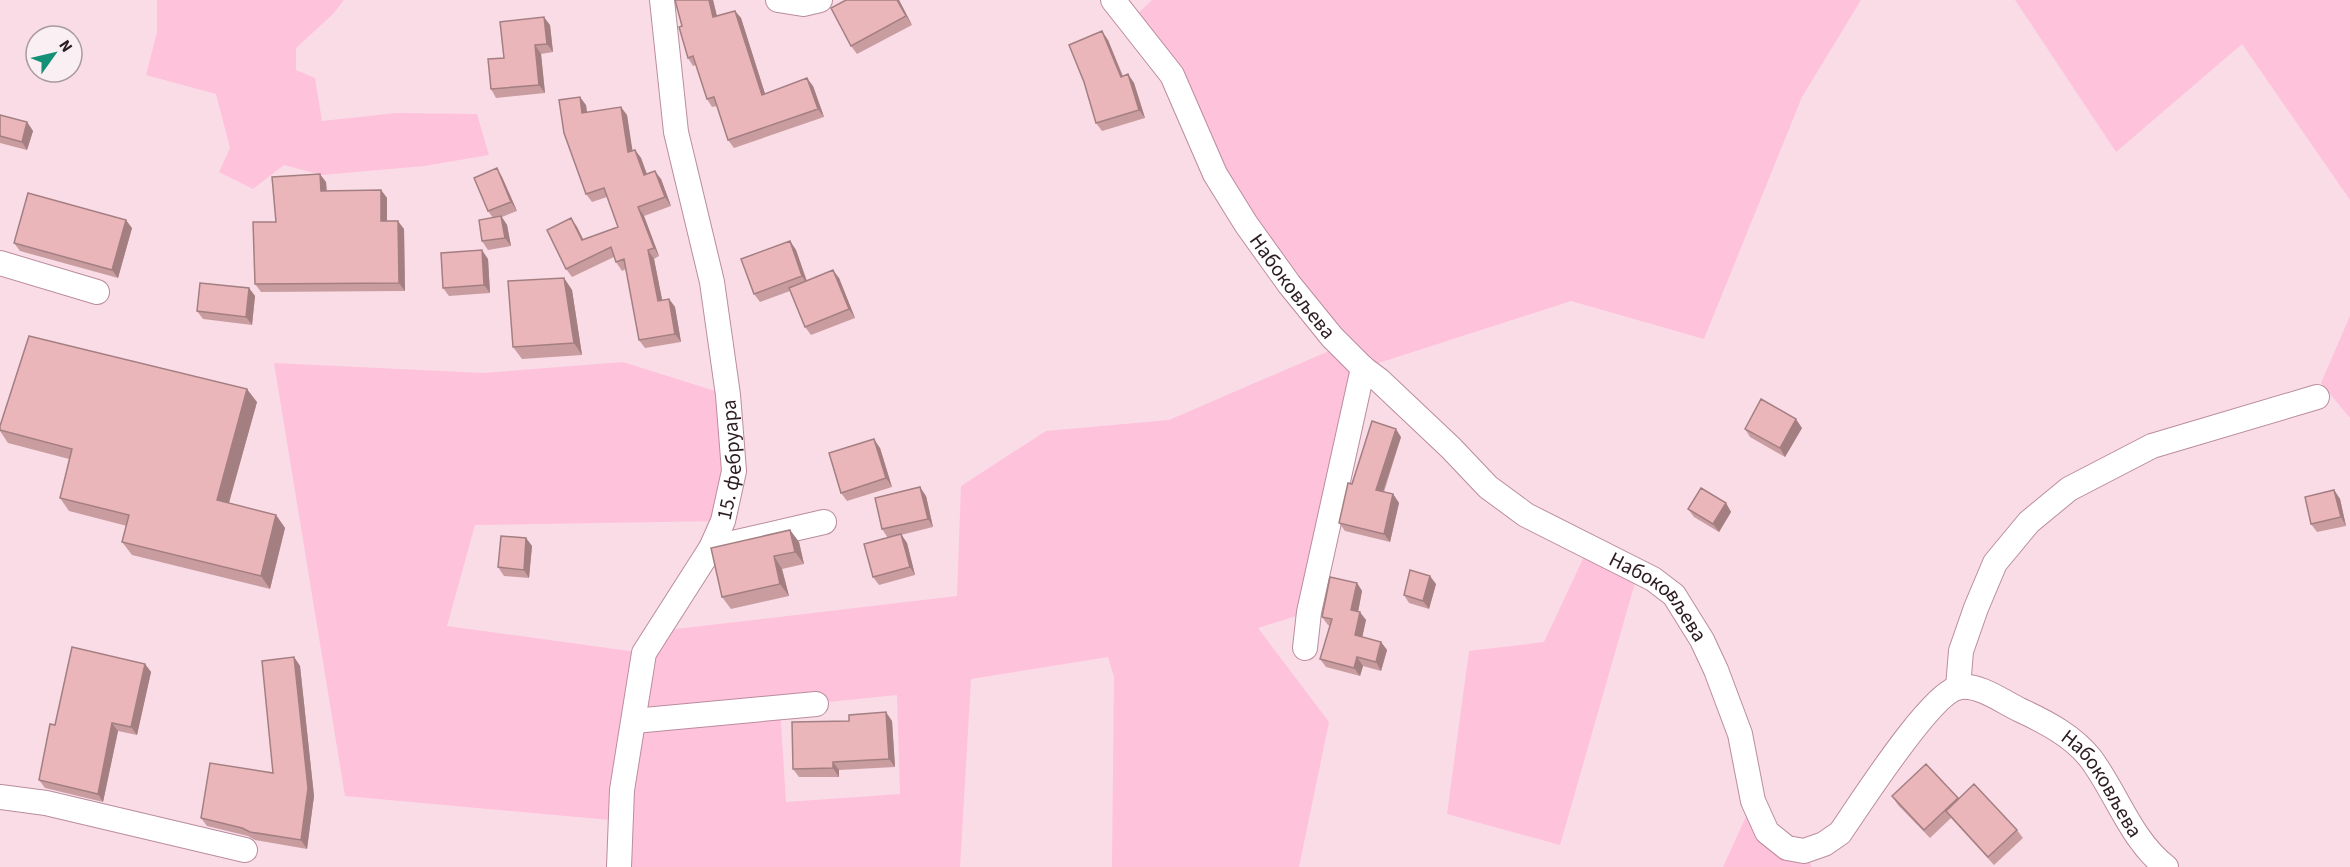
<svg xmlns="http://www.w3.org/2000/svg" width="2350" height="867" font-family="'Source Sans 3',sans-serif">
	<rect width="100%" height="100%" fill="#fadce7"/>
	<!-- green -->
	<path fill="#fec2da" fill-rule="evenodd" d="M157 0H344L333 14 296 48V70L315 78 322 121 396 113 477 114 489 155 424 166 322 175 284 165 253 189 219 172 230 148 216 94 146 75 157 32Z
		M1152 0H1861L1802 97 1704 339 1571 301 1363 368 1309 612 1258 628 1329 722 1299 867H1112L1114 677 1108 657 971 679 960 867H619L621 821 345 796 274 363 483 373 623 362 728 395 723 521 475 525 447 626 644 653 659 631 957 596 961 486 1046 431 1169 420 1343 345 1289 284 1130 21ZM897 695 900 794 786 802 780 707Z
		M2015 0H2350V200L2242 44 2116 152Z
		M2350 316V418L2321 383Z
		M1589 546 1638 572 1560 845 1447 814 1469 651 1544 642Z
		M1753 801 1767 832 1804 851 1812 867H1723Z"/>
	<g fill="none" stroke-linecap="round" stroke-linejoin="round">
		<defs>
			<g id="minor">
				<path d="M778 0 803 4 820 0"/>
				<path id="s1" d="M1113 0 1172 75 1215 174 1246 224 1289 284 1332 337 1363 368 1379 380 1451 448 1488 487 1526 515 1653 579 1674 595 1702 640 1716 670 1740 734 1753 801 1767 832 1787 848 1804 851 1824 844 1840 833C1859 806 1932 690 1961 687 1981 685 2003 702 2020 710 2046 722 2073 736 2091 759 2117 794 2131 840 2166 867"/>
				<path d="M0 263 97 292"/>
				<path d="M711 548 824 522"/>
				<path d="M1305 648 1309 612 1363 368"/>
				<path d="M1958 687 1961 651 1976 608 1995 563 2029 522 2069 489 2152 446 2317 397"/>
				<path d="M634 721 816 704"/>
				<path d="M0 797 46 803 245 850"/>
				<path id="s2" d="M619 867 622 790 644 653 711 548 723 521 734 471 728 395 712 282 676 132 662 0"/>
			</g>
		</defs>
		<!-- minor casing -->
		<use href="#minor" stroke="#ba8c9e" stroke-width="26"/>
		<!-- minor -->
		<use href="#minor" stroke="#fff" stroke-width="24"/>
	</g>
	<!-- wall -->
	<path fill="#c99da0" d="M675 0H713L717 16 735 11 741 18 765 94 813 86 824 117 734 148 728 140 717 106 712 107 707 99 696 65 693 66 688 58 682 26Z
		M899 0 912 25 857 54 851 46Z
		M550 25 553 52 541 54 545 93 496 98 491 89 504 58Z
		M1108 40 1123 76 1128 74 1134 83 1145 118 1102 131 1096 123Z
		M586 105 587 112 627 115 632 151 635 150 641 158 647 174 661 179 671 206 644 216 659 256 654 259 662 300 669 299 675 307 681 342 645 348 639 340 626 269 622 271 616 262 614 257 572 277 566 269 571 218 577 227 583 240 618 227 607 197 592 202 586 194Z
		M0 115 27 122 33 131 27 150 0 143Z
		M502 177 517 211 502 217 507 225 511 246 488 250 482 241 493 218 488 211Z
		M326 182 327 191 381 190 387 198V221L404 229 405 291 261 292 255 284 276 222Z
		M132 228 118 278 20 251 14 243Z
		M790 241 796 250 807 281 839 278 855 318 811 335 805 327 790 291 760 302 754 294Z
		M488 259 490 293 449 296 443 288Z
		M564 278 572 290 582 355 522 359 513 347Z
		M249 288 255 296 252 325 203 319 197 311Z
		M257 402 229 503 276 515 285 528 270 589 132 555 122 542 127 526 69 511 60 498 69 459 8 443 0 431V426Z
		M1802 428 1785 457 1750 437 1745 429Z
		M1401 437 1384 492 1393 494 1399 503 1390 542 1345 531 1339 523 1352 484Z
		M880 448 892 487 847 501 841 493Z
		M2334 490 2340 499 2346 526 2317 532 2311 524Z
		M926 496 933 527 901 535 907 543 915 575 879 585 873 577 888 538 882 529Z
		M1726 503 1731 512 1719 532 1694 517 1688 509Z
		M790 530 799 542 804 564 782 569 789 596 731 609 722 597Z
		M526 538 532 546 529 578 504 576 498 567Z
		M1357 583 1362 591 1358 611 1366 620 1362 637 1381 642 1387 650 1381 671 1363 666 1360 676 1326 667 1320 659 1330 626 1328 625 1322 617Z
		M1436 584 1429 609 1409 603 1404 595Z
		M294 657 300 666 314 796 307 849 255 840 248 836 207 826 201 818 273 773Z
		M145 664 151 672 137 735 118 731 103 802 45 788 39 780 55 725Z
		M892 721 895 767 839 770V777H799L793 769Z
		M1892 796 1958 798 2017 830 2023 838 1994 865 1951 818 1930 838 1898 805Z"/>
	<!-- shaded-wall -->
	<path fill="#a47f82" d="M709 0H713L719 25 713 17Z
		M897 0H899L912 25 906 16Z
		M735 11 741 18 768 103 762 95Z
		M544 17 550 25 553 52 547 44Z
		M1102 31 1108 40 1126 85 1121 77Z
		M535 45 541 54 545 93 539 85Z
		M1128 74 1134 83 1145 118 1139 110Z
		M807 78 813 86 824 117 818 109Z
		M580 97 586 105 588 121 582 113Z
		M621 107 627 115 634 160 628 152Z
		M27 122 33 131 27 150 22 142Z
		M635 150 641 158 650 183 644 175Z
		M497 168 502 177 517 211 511 202Z
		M655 171 661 179 671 206 665 197Z
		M320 174 326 182 327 199 321 191Z
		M381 190 387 198V230L381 221Z
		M638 207 644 216 659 256 654 248Z
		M501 216 507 225 511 246 505 238Z
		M571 218 577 227 588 249 582 240Z
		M126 220 132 228 118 278 112 270Z
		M398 221 404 229 405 291 399 283Z
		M790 241 796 250 808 285 802 276Z
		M482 250 488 259 490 293 484 285Z
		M648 250 654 259 664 309 658 301Z
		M833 270 839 278 855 318 849 309Z
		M564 278 572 290 582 355 574 343Z
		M249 288 255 296 252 325 246 317Z
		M669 299 675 307 681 342 675 334Z
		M247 389 257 402 226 513 217 500Z
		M1796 419 1802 428 1785 457 1780 448Z
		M1396 429 1401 437 1381 498 1376 490Z
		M874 439 880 448 892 487 886 478Z
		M920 487 926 496 933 527 928 519Z
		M2334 490 2340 499 2346 526 2341 517Z
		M1393 494 1399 503 1390 542 1384 534Z
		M1726 503 1731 512 1719 532 1713 524Z
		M276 515 285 528 270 589 261 576Z
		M790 530 799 542 804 564 795 552Z
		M901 534 907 543 915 575 910 567Z
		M526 538 532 546 529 578 524 570Z
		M774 556 782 569 789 596 780 584Z
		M1430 576 1436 584 1429 609 1423 601Z
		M1357 583 1362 591 1357 618 1351 610Z
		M1360 612 1366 620 1361 643 1355 635Z
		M1381 642 1387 650 1381 671 1376 662Z
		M294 657 300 666 314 796 307 849 301 840Z
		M1357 657 1363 666 1360 676 1354 668Z
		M145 664 151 672 137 735 131 727Z
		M886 712 892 721 895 767 889 759Z
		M112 723 118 731 103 802 98 794Z
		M833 762 839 770V777L833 768Z"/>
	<!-- building -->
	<path fill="#eab6ba" stroke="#a47f82" stroke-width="1.5" d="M675 0H709L713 17 735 11 762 95 807 78 818 109 728 140 714 97 707 99 693 56 688 58 679 27 682 26Z
		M846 0H897L906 16 851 46 831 8Z
		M544 17 547 44 535 45 539 85 491 89 488 59 504 58 500 22Z
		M1102 31 1121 77 1128 74 1139 110 1096 123 1084 82 1069 45Z
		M580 97 582 113 621 107 628 152 635 150 644 175 655 171 665 197 638 207 654 248 648 250 658 301 669 299 675 334 639 340 624 259 616 262 611 247 566 269 547 230 571 218 582 240 618 227 604 188 586 194 564 133 559 100Z
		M0 115 27 122 22 142 0 136Z
		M497 168 511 202 488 211 474 178Z
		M320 174 321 191 381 190V221H398L399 283 255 284 253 222H276L272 177Z
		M28 193 126 220 112 270 14 243Z
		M501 216 505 238 482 241 479 220Z
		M790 241 802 276 754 294 741 259Z
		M482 250 484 285 443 288 441 253Z
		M833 270 849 309 805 327 789 288Z
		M564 278 574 343 513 347 508 281Z
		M200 283 249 288 246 317 197 311Z
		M29 336 247 389 217 500 276 515 261 576 122 542 129 515 60 498 72 449 0 430V426Z
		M1761 399 1796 419 1780 448 1745 429Z
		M1372 421 1396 429 1376 490 1393 494 1384 534 1339 523 1348 483 1352 484Z
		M874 439 886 478 841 493 829 453Z
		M920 487 928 519 882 529 875 498Z
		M1701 488 1726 503 1713 524 1688 509Z
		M2334 490 2341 517 2311 524 2305 497Z
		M790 530 795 552 774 556 780 584 722 597 711 548Z
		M901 534 910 567 873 577 864 544Z
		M501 536 526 538 524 570 498 567Z
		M1410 570 1430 576 1423 601 1404 595Z
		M1330 577 1357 583 1351 610 1360 612 1355 635 1381 642 1376 662 1357 657 1354 668 1320 659 1332 619 1322 617Z
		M72 647 145 664 131 727 112 723 98 794 39 780 50 724 55 725Z
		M294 657 308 788 301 840 250 832 242 828 201 818 210 763 273 773 262 661Z
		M886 712 889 759 833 762V768L793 769 792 722 849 721V715Z
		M1926 764 1958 798 1924 830 1892 796Z
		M1974 784 2017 830 1988 857 1946 811Z"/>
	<g text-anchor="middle" stroke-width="4.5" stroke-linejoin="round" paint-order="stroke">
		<!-- street labels -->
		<g font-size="21" fill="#2c1b22" stroke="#faeff3">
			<text dy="7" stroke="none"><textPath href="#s1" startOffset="340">Набоковљева</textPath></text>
			<text dy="7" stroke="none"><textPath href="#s2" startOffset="432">15. фебруара</textPath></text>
			<text dy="7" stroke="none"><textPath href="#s1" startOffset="826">Набоковљева</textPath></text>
			<text dy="7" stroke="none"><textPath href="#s1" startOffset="1546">Набоковљева</textPath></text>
		</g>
	</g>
	<!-- north arrow -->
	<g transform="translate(54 54) rotate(56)"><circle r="28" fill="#faeff3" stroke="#a89a9f" stroke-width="1.5"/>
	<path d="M0-4.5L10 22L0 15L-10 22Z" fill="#149076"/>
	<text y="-9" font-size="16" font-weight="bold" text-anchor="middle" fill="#2c1b22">N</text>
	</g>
</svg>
